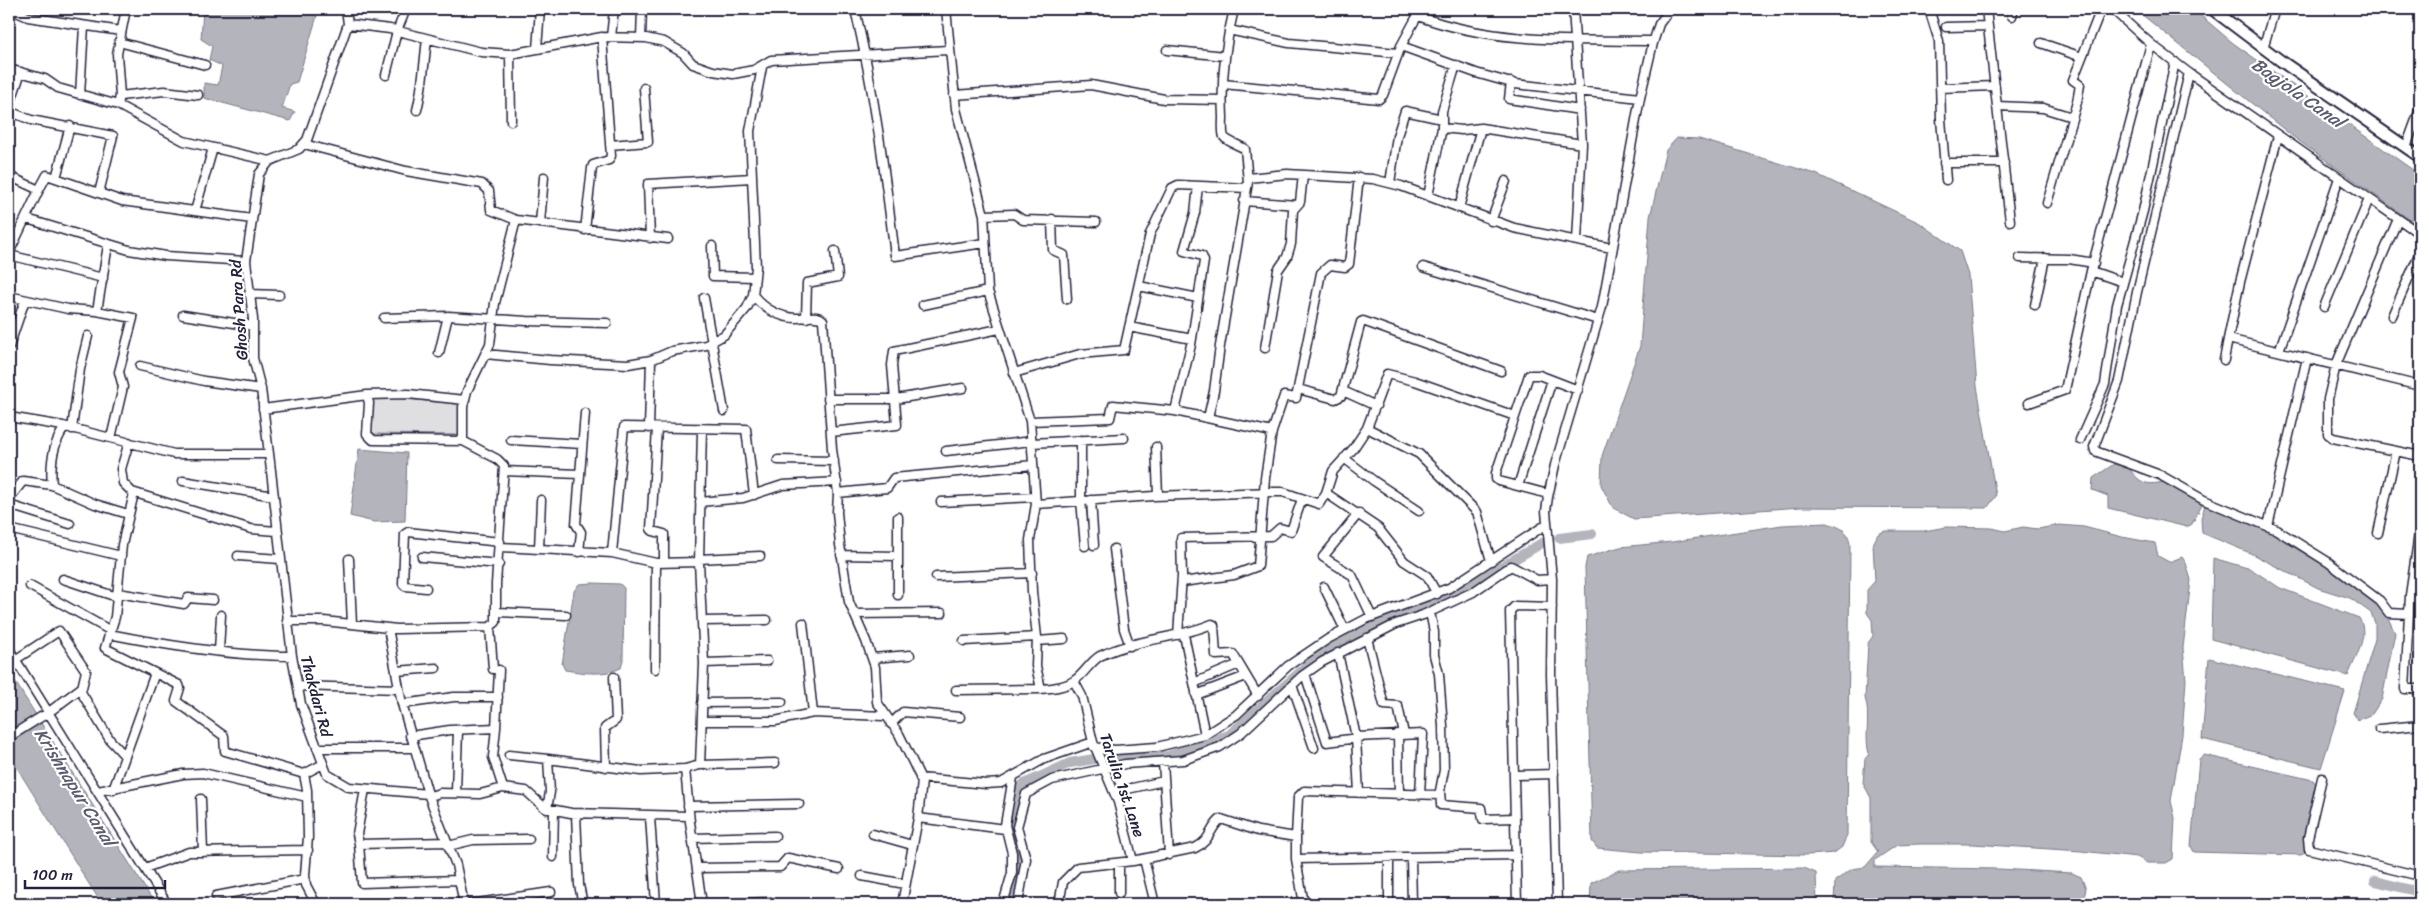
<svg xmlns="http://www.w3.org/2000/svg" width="2429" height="913" font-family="Sriracha,sans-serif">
	<rect width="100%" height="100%" fill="#fff"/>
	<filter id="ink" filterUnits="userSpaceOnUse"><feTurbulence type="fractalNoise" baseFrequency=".02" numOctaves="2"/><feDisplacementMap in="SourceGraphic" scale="10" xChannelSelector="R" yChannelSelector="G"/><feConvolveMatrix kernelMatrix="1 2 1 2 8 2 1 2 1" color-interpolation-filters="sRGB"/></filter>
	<g filter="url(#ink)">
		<!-- green -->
		<path fill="#dfdfe2" stroke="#80808e" d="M393 398 458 404 460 406V432L458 435 374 434 371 431 373 399Z"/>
		<!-- water -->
		<path fill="#b4b4bc" stroke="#7a7a88" d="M203 9H298L317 16 297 82 290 84 282 108 295 112 290 121 204 98V83L218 85 222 66 209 60 212 46 201 39Z
			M2135 9H2193L2233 43 2420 175V227L2292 136Z
			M1677 138 1699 139 1816 174 1920 223 1960 251 1968 275 1977 386 1996 496 1987 508 1801 507 1634 519 1613 508 1601 485 1602 456 1640 346 1650 217 1666 150Z
			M359 449 407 453 405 521 374 522 350 516Z
			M2114 464 2128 467C2141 485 2147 486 2167 481L2200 499 2202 505 2192 524 2187 527 2108 508V496L2092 490 2093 478Z
			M2206 502 2287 540 2345 578 2382 605 2395 633 2382 699 2372 714 2358 720 2353 713 2375 639V623L2371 613 2350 598 2318 588 2250 553 2202 533 2201 518Z
			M1827 523C1842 528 1849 530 1850 546L1847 835 1842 847 1834 853 1808 855 1641 852 1597 848 1592 841 1585 567 1587 557 1620 547 1672 542 1782 525Z
			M2059 525 2084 527 2122 537 2155 543 2158 556 2169 562 2182 557 2186 563 2191 580 2183 648 2186 680 2182 735 2171 801 2175 818 2173 859 2166 863H2147L2137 857 2081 851 1973 844H1920L1897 845 1875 860V867L1999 869 2072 873 2081 877 2086 888 2083 904H1834L1835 881 1852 869 1865 867 1878 852 1871 842V798L1863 783 1865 759 1869 754C1864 735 1871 715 1865 698L1868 643 1873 636 1872 620 1867 613V590L1875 581 1873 544 1878 534 1885 531H1924L1946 527 1992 528 2005 531 2023 527 2038 529Z
			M2213 558 2251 569 2280 588 2359 618C2370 635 2355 658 2348 676L2211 639Z
			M593 583 620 584 624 588 623 660 621 668C604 676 584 673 565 670L562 664 574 591 579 584Z
			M2209 658 2345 691 2321 768 2202 739Z
			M9 672 155 904H102L89 884 9 755Z
			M2204 755 2313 780 2317 785 2307 850 2301 855 2194 852 2191 846 2199 759Z
			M1804 868 1816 873 1817 904H1590L1591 883 1619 870Z"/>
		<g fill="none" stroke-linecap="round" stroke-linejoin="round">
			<!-- canal -->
			<path stroke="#b4b4bc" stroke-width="10" d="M1559 538 1592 534
				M2375 881 2420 892
				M1008 904 1019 854 1012 831V806L1022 785 1070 763 1100 758 1168 756 1229 735 1316 658 1359 632 1429 606 1467 587 1542 543"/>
			<defs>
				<path id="minor" d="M10 9 28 17 121 31
					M346 9 348 24 307 140 299 149 270 161 259 174 246 261 253 319V358L261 389 270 462 292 656 301 704 327 774 349 787 428 794 456 865 464 904
					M855 9C874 90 885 173 895 256L985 243
					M946 9 956 109 984 215 988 291 1030 421 1036 504 1030 540 1032 592 1037 637 1036 666 1041 689C1052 688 1066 687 1075 680 1084 674 1090 662 1100 656 1135 639 1176 639 1212 624L1214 625 1216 655 1233 654 1258 696
					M1573 9 1582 144 1577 241
					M1929 9 1939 41 1941 119 1946 180
					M1986 9 2010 221
					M2112 9 2151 44 2189 73 2420 234
					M1418 16C1494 44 1574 40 1653 41
					M2012 16 2014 9
					M348 24 390 29 481 52 510 54 602 37 646 38 664 42 683 53 693 64 713 71 733 74 754 70 771 60 948 50
					M1946 27 1988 26
					M1229 30 1289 43 1398 53
					M611 37 614 9
					M641 38 642 9
					M119 42 205 65
					M2041 43 2082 57
					M1401 46 1476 73 1515 84 1640 98
					M2263 48 2275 9
					M537 49 540 9
					M1167 50 1225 56
					M510 54 511 121
					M9 69 45 79 58 88 118 105 184 141 270 161
					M2189 73 2137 292 2119 381 2094 447 2095 451 2160 475 2204 500 2277 530 2328 562 2380 601 2389 613 2409 614
					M386 75 397 31 406 9
					M1511 82 1509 99 1580 110
					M1223 84 1379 99 1383 95 1401 46 1421 9
					M1940 88 1995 86
					M80 95 84 26
					M954 95 1091 85 1164 99 1222 100
					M120 96 164 91 198 95
					M118 105 120 96 117 54 126 9
					M1997 106 2043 108 2072 117
					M9 107 21 72
					M417 110C423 86 424 63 427 39
					M9 111 31 120 113 136 99 193
					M1442 128 1462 130 1481 128 1582 144
					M2278 136 2240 282 2228 339 2420 386
					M304 144 406 171 482 184 489 191 491 210 516 220 668 239
					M610 145 648 142 644 88
					M2406 147 2420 109
					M1944 163H2004
					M9 176 39 190 47 175 122 201 252 219
					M56 178 70 126
					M1248 178 1287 174 1373 179 1401 186 1514 228 1612 248
					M1390 183 1397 136 1405 111 1442 119
					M1428 196 1442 128V111L1456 65
					M1244 201 1297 205
					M2047 203 2077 102 2080 85 2073 80 2101 9
					M1459 208 1481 128
					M195 211 213 148
					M984 215 1014 214 1023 220 1096 222
					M27 219 129 250 166 256 246 261
					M1052 219 1053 250 1064 255 1067 299
					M2398 219 2336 365 2328 399V434L2333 438 2420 456
					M1491 221 1506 181
					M540 223 544 177
					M585 230 592 168 593 165 609 160 611 156 602 37
					M650 238 648 184 752 178
					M712 246 713 276 755 277
					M9 253 39 190
					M9 255 103 278
					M2020 258 2069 259 2094 263
					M1423 267 1598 320
					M2091 271 2123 282
					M1139 286 1198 298
					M249 294 279 295
					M753 295C763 308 780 318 797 318 805 318 817 314 823 320L832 449 838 493 837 512 840 545 849 602 866 641 875 667 877 702 899 734 922 781 918 818 902 904
					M9 296 68 309 97 311 133 318 119 372 123 387 111 438
					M704 298 724 411
					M923 305 988 291
					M2035 305 2045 258
					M2324 307 2369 199
					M97 311 108 245
					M183 315 253 326
					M2392 316 2420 252
					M384 318 448 316 527 321 607 323
					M806 318 807 283 838 277 835 251
					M1129 327 1192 339
					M9 347 25 300
					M1265 348 1278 270 1287 257 1291 244 1293 210 1300 202 1303 175
					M2279 351 2339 178
					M439 353 448 316
					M485 354 550 360 628 364 651 360 672 351 706 345 724 335 747 308 753 295 756 267 750 131 762 67
					M2224 360 2228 339
					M140 366 204 381 261 389
					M1014 373 1080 354 1124 350 1150 234 1172 188 1178 185 1247 188
					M1298 389 1335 399 1341 396 1361 322 1363 321 1501 371
					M1343 391 1376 406
					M367 395 369 403 367 434 373 440 463 441
					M828 399H896L963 388
					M2029 403 2065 390 2091 271 2151 44
					M263 409 367 395 408 394 465 400
					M1175 411 1191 345 1204 261 1202 256 1184 251 1195 213 1198 186
					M9 417 63 426 174 454H269
					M1208 418 1214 391 1220 346 1248 182 1245 149C1239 145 1228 142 1224 137 1222 132 1223 123 1223 117 1221 80 1225 45 1234 9
					M1030 421 1110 418 1113 405 1175 411 1272 432 1265 478 1258 566 1234 575 1182 582
					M65 427C53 443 50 464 52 485L95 504 128 514
					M649 428 651 360
					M657 428 651 529 653 531 664 534V563
					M1367 428 1419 454 1477 512 1491 561
					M72 429 80 369 88 336
					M831 432 897 425 892 365 894 351 999 329
					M1272 432 1284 396 1296 398 1321 273 1330 265 1345 267 1349 264 1359 177
					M511 440 582 444
					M1081 440V500L1085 546
					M2080 440 2105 384 2117 305 2143 211 2175 62
					M129 442 121 469 123 483 132 492 251 529 277 531
					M1032 443 1124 438
					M1156 447 1158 495
					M946 451 1032 441
					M1344 458 1374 481 1419 511
					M778 460 834 461
					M504 471 579 474
					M183 481 274 496
					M1518 486 1552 380
					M134 493 122 545 115 617 105 648 179 685 180 688 176 701 224 736 225 751 304 774
					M838 493 887 488 894 478 1033 465
					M1326 493 1333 471 1353 449 1367 428 1387 374 1415 381 1515 416
					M1548 494 1499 481 1496 479V473L1529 375H1539L1578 390
					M9 499 23 481 52 485
					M1091 500 1094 545
					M700 502 743 498 783 485 837 482
					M941 502 1035 497
					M1036 504 1154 496 1273 492H1283L1319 504 1326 493 1378 528 1404 561 1427 576 1437 594
					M9 505 70 524
					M1359 513 1323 557 1352 575 1372 617
					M2268 526 2307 358
					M2420 527 2410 595 2405 689H2420
					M9 529 121 556
					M2378 533 2396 451
					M500 547 612 553 656 563 699 562
					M539 549 541 500
					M1114 549 1124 629 1130 646
					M579 552 581 532 576 524 585 413
					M612 553 624 427 746 429 754 495
					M841 555 898 556V517
					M238 556 280 559
					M898 556V595
					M422 557 499 564
					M349 559 352 624
					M699 559 760 556
					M936 577 1032 573
					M63 579 117 597
					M30 586 111 631
					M1324 587 1345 630
					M426 588 405 586 403 584 405 534 408 532 500 542
					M118 593 184 604 188 598 213 600
					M497 612 566 615
					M1430 612 1434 632V655L1439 674 1443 726 1444 770 1440 791 1441 805 1481 808 1483 819 1515 818
					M854 614 942 613
					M287 621H324L397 629 490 627 496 622V584L504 466 497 459 463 441V407L467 391 490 344 495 303 516 220
					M703 621 767 620
					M803 623 813 713
					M490 627 493 669
					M388 628 402 704 428 794
					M109 634C169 646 231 656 292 656
					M1178 635 1182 576 1181 538 1271 536 1280 528 1291 531 1302 499
					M1184 635 1205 735
					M1367 638 1384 705 1398 706 1404 734
					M964 641 1037 637
					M1037 641 1064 639
					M9 649 167 904
					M219 651 221 615
					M1338 653 1356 737 1423 734 1420 795
					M872 658 910 655
					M15 660 59 631 86 671 81 692 110 740 125 756
					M704 663 767 661
					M655 669 656 563
					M396 671 436 668
					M1305 674 1327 742 1358 738
					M1074 681 1082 696 1093 742 1118 802 1133 861
					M1194 683 1239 664
					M1292 685 1314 748
					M298 686 399 689
					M956 690 1041 689
					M1196 695 1246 676
					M702 703 782 702
					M402 704 454 697H498
					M702 721H775L813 713 884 716
					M891 724 903 712 960 717
					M496 728 493 757 503 788
					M2379 729 2420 725
					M1398 734 1399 795
					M410 736 450 730 496 728 499 670
					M9 737 49 712 81 688
					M1356 738 1359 793
					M1094 747 1115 750 1157 747 1205 735 1236 715 1288 666 1328 639 1366 619 1449 588 1547 524
					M317 748H413
					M509 755 548 759
					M1163 762 1169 855
					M700 765 704 663 699 562 702 429
					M606 767 605 728 616 720 614 677
					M685 769 700 765 775 763
					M1518 775 1554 774
					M920 778 986 784 1001 783 1044 759 1093 742
					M2322 778 2308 838 2309 849 2420 876
					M365 789 357 834 359 844 362 883 458 880
					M113 790 155 673
					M98 791 183 774 203 773 307 797
					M456 792 458 730
					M1114 792 1164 781
					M430 796 440 793 480 794 503 788 526 791 545 808 571 813 689 816
					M201 799 203 852
					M688 806 799 804
					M547 809 550 792 548 759 641 771 685 769 690 822 702 904
					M576 814 579 885 583 904
					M650 817 656 904
					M918 818 1005 829
					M873 834 912 845
					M1296 837 1298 797 1304 791 1440 795
					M692 838 775 836
					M359 844 447 842
					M448 846 473 840 529 839
					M553 857 554 810
					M1411 858 1412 904
					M1144 859 1155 904
					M1296 859 1516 855
					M1119 863V893
					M145 868 189 852 308 850
					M697 868 780 867 788 858 839 869
					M862 876 905 884
					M216 896 305 879
					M316 904 306 885 305 875 308 837 307 790 304 774 323 764
					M470 904 551 892
					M703 904 771 902
					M1003 904 1012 873V853L1005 825 1013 777
					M1018 904 1026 859 1017 827 1026 794 1052 780 1125 764 1183 760 1220 747 1241 733 1302 676 1322 662 1396 624 1423 615 1473 592 1511 566 1537 580 1552 579
					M1059 904 1063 882 1078 867 1133 861 1195 848C1212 840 1209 828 1221 819L1258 831 1296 837V859L1304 904
					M1389 904V859
					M1444 904H1453
					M1517 904 1510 611 1515 606 1552 607
					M1557 904 1551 674 1552 579 1546 511 1548 497 1555 465 1602 307 1640 98 1653 43 1659 24 1670 9"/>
				<path id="tertiary" d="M2212 9 2281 61 2420 157"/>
			</defs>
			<!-- minor casing -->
			<use href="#minor" stroke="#22223b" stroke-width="11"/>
			<!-- tertiary casing -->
			<use href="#tertiary" stroke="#22223b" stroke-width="14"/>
			<!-- minor -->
			<use href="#minor" stroke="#fff" stroke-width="8"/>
			<!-- tertiary -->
			<use href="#tertiary" stroke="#fff" stroke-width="10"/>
		</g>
	</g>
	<g text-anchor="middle" stroke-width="4.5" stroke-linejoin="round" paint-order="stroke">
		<!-- street labels -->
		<g font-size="16" fill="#22223b" stroke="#fff">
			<text transform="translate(238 310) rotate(-94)" y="6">Ghosh Para Rd</text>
			<text transform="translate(317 696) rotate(75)" y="6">Thakdari Rd</text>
			<text transform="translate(1123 785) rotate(71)" y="6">Tarulia 1st Lane</text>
		</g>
		<!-- water labels -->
		<g font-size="18" font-style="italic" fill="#5c5c6f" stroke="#fff">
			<text transform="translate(2298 93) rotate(35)" y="6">Bagjola Canal</text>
			<text transform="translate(75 787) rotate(58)" y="6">Krishnapur Canal</text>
		</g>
	</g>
	<!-- margin -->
	<rect width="2429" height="913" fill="none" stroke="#fff" stroke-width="30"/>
	<rect x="15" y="15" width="2399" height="883" fill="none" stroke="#22223b" stroke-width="2" filter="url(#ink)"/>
	<!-- scale -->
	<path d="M25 880v8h140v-8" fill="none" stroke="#22223b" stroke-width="2.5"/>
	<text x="32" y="880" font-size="15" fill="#22223b" stroke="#ffffff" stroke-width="4" paint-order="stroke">100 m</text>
</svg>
